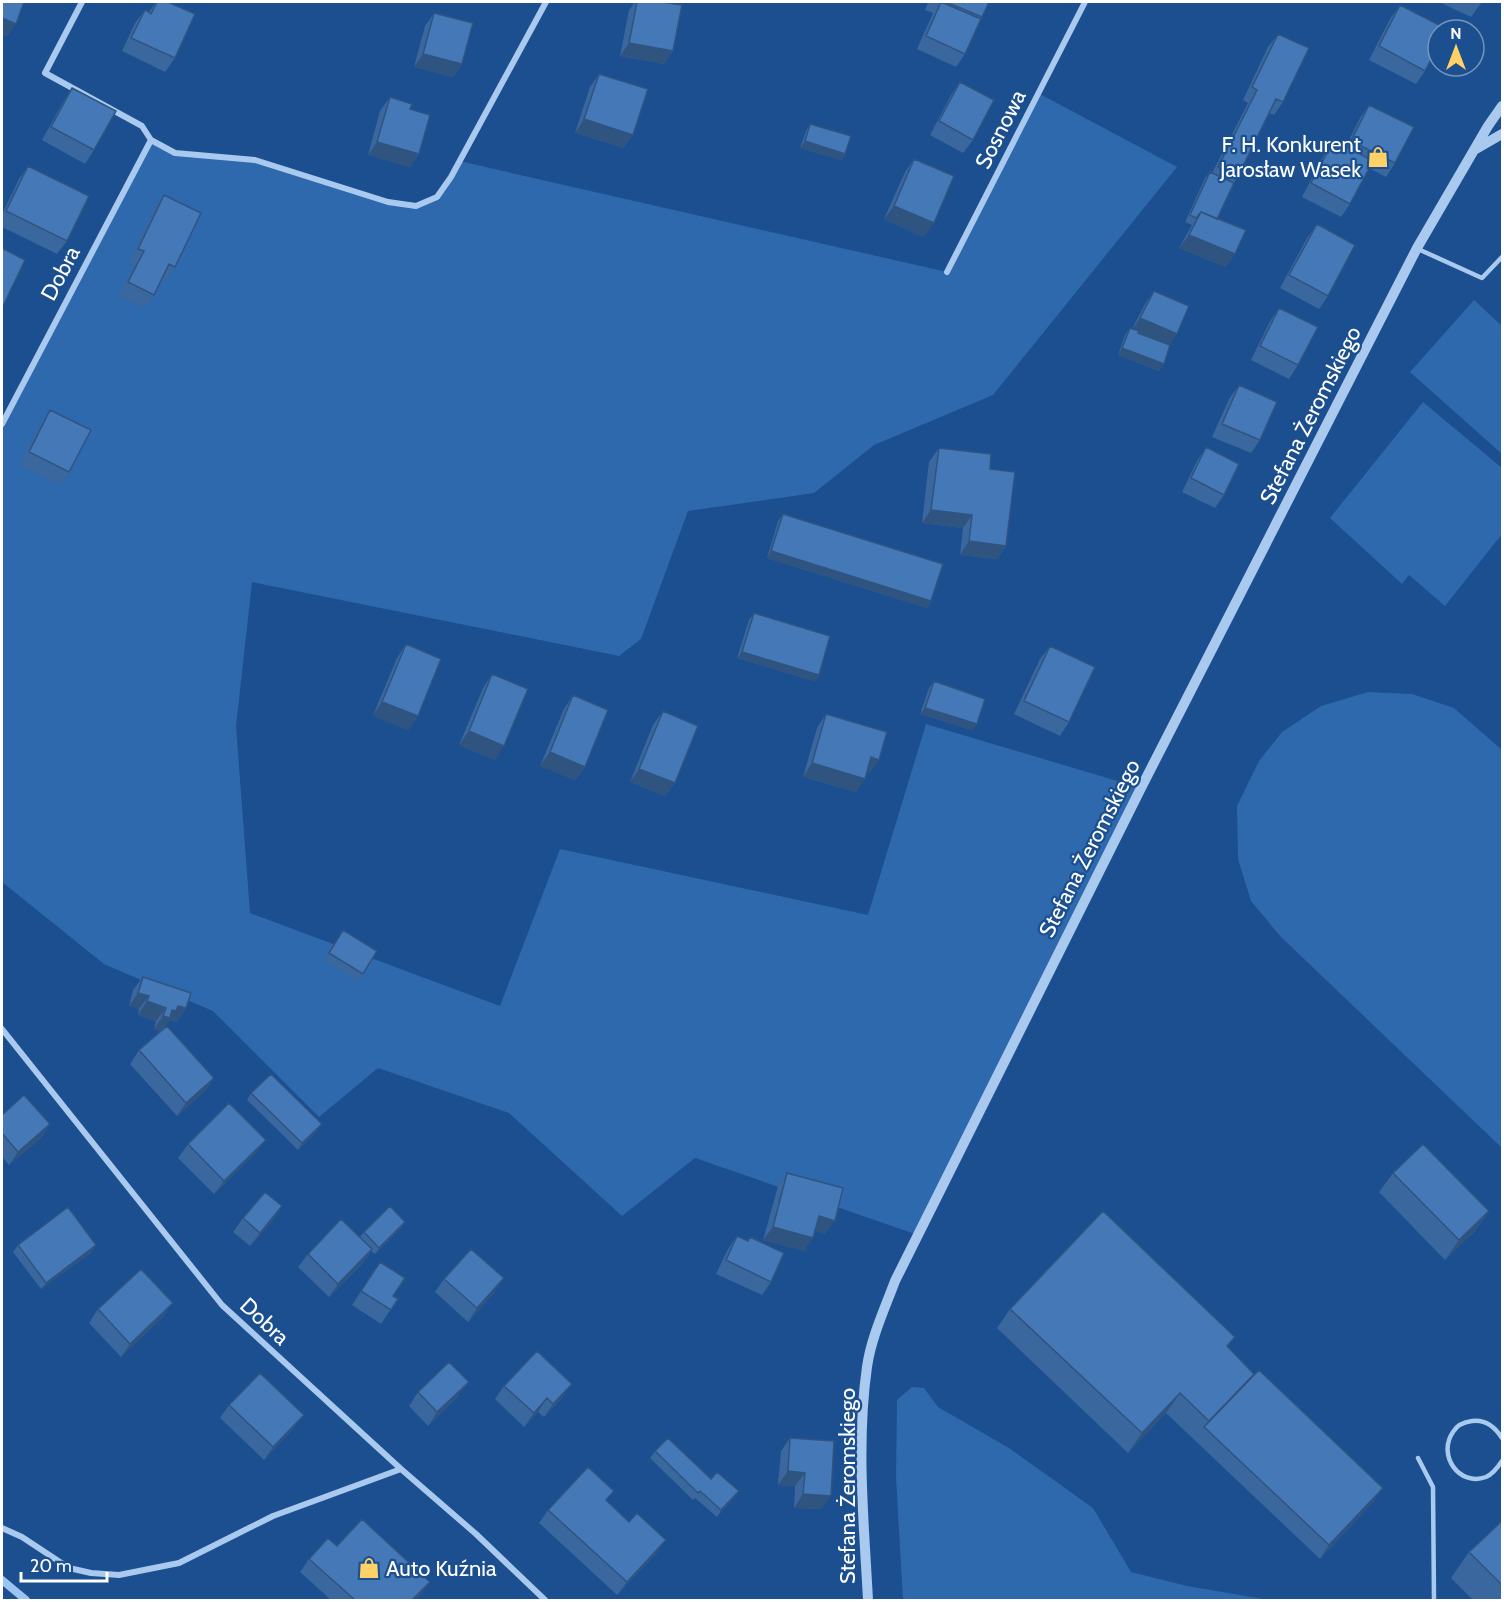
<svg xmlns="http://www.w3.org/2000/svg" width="1504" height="1602" font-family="Cabin,sans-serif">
	<rect width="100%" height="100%" fill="#1b4f8f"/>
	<!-- green -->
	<path fill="#2e69ad" d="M1038 93 1177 167 993 395 874 445 814 493 688 511 641 639 619 656 252 582 236 726 250 913 500 1006 560 849 868 915 926 724 1141 788 918 1235 695 1158 622 1216 509 1113 378 1068 319 1117 213 1011 104 964 2 882V424L151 140 175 153 255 160 388 202 416 206 437 197 459 161 947 272Z
		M1474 300 1502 326V454L1410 372Z
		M1423 402 1502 468V534L1445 606 1409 575 1402 584 1330 518Z
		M1368 692 1412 694 1454 708 1502 750V1148L1280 936 1251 901 1238 859 1237 806 1259 761 1282 732 1321 706Z
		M912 1387 924 1388 938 1407 1009 1448 1093 1508 1131 1572 1187 1586 1269 1600H903L896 1477 897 1400Z"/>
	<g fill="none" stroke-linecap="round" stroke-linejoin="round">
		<!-- stream -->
		<path stroke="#9cc4f0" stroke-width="8" d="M2 1580 26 1600"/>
		<!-- service -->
		<path stroke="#a9c9ee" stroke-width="4.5" d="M1418 249 1482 278 1502 257
			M1502 1438C1495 1427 1486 1419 1472 1421 1464 1422 1457 1425 1453 1432 1437 1455 1459 1487 1486 1477 1493 1474 1498 1467 1502 1461
			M1418 1458 1433 1487 1434 1600"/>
		<!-- minor -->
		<path stroke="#a9c9ee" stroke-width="6" d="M82 2 45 73 142 126 151 140 175 153 255 160 388 202 416 206 437 197 451 177 546 2
			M947 272 1085 2
			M2 424 151 140
			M2 1029 222 1305 401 1469 476 1534 545 1600
			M2 1528 22 1537 69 1568 91 1573 119 1575 179 1563 273 1516 401 1469"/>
		<!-- tertiary -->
		<path stroke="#a9c9ee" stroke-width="10" d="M1476 149 1502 134
			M868 1600C864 1524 856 1444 867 1367 871 1338 885 1308 895 1281L1141 788 1417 248 1488 126 1502 106"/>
	</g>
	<!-- wall -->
	<path fill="#3a679d" d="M156 2H168L175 58 165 72 122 51 135 23 145 10 149 12Z
		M635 2H662L673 51 664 64 620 56 629 10Z
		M928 2H989L965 54 956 67 917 49 933 13 925 10Z
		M1439 2H1482L1471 17Z
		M1400 5 1425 71 1416 84 1369 60 1390 19Z
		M434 13 462 64 453 77 414 67 425 26Z
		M1278 34 1283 102 1274 115 1269 113 1238 176 1234 183 1217 219 1235 254 1225 267 1179 248 1192 225 1185 222 1205 178 1210 172 1212 173 1248 103 1243 100 1268 47Z
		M599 74 624 148 575 133 590 87Z
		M960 82 973 140 963 153 930 135 951 95Z
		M72 88 94 150 85 164 42 140 63 102Z
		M390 97 410 109 419 154 410 167 368 155 380 111Z
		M1369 105 1395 163 1386 177 1369 168 1350 204 1341 217 1302 197 1325 153 1334 140 1346 146 1360 118Z
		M810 124 845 154 841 160 800 148 806 131Z
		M914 159 924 237 884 219 905 172Z
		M28 166 67 241 57 254 2 227V214L19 179Z
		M164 195 175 267 166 280 162 279 154 295 145 308 119 296 134 265 129 262 155 208Z
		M1317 224 1328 296 1319 309 1280 288 1307 238Z
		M1154 291 1170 345 1159 371 1118 355 1125 335 1130 328 1132 329 1145 304Z
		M1279 308 1298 365 1289 379 1251 360 1270 321Z
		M1239 385 1260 440 1251 453 1212 437 1229 399Z
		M50 410 69 472 60 485 20 465 41 423Z
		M1206 447 1224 495 1215 508 1182 492 1197 461Z
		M939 448 990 469 1006 546 997 559 960 555 963 528 922 523 929 462Z
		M783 514 931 601 927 608 767 558 778 521Z
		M754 613 819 675 814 681 737 658 749 620Z
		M406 644 418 716 408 730 373 715 397 658Z
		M1050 646 1069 722 1060 736 1014 714 1040 659Z
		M492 674 495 760 459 745 483 688Z
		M934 681 977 724 972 730 920 714 929 688Z
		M573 695 585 767 575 780 540 766 564 709Z
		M663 711 675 783 665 796 630 782 653 725Z
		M826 714 870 773 867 772 856 792 803 777 817 728Z
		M343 930 363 974 358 981 324 960Z
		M143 977 186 1008 177 1022 170 1020 161 1031 214 1078 205 1091 177 1116 130 1064 139 1050 160 1031 154 1029 156 1021 138 1015 139 1009 129 1006 133 990Z
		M251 1093 317 1131 298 1150 247 1100Z
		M2 1115 50 1124 41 1138 9 1165 2 1157Z
		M188 1144 256 1153 214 1194 178 1158Z
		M787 1173 825 1234 815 1231 804 1251 763 1240 778 1186Z
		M1393 1173 1489 1211 1475 1231 1445 1260 1379 1192Z
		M243 1218 273 1220 250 1246 233 1232Z
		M405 1222 401 1228 375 1254 371 1251 363 1263 329 1297 298 1267 308 1254 360 1237 364 1232Z
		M737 1236 771 1282 762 1295 716 1274 728 1249Z
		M18 1245 92 1252 41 1289 13 1252Z
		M380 1262 393 1296 398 1299 381 1324 352 1305Z
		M444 1279 495 1292 468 1322 435 1292Z
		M98 1309 164 1316 121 1357 89 1323Z
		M1010 1309 1228 1348 1249 1380 1374 1501 1320 1559 1166 1413 1128 1453 997 1328Z
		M504 1386 563 1397 544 1417 538 1412 524 1427 495 1399Z
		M418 1392 459 1395 428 1426 409 1406Z
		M229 1405 294 1428 264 1460 220 1418Z
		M790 1438 821 1509 794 1508 795 1486 778 1485 781 1451Z
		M655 1451 711 1479 739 1491 734 1498 717 1517 695 1498 693 1500 650 1458Z
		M607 1501 657 1553 617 1595 539 1523 548 1510Z
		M1503 1520V1600H1473L1451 1578 1469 1552Z
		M337 1546 421 1595 415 1600H331L300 1572 309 1559Z"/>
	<!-- shaded-wall -->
	<path fill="#305480" d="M2 18 16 24 7 37 2 35Z
		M629 43 673 51 664 64 620 56Z
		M423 54 462 64 453 77 414 67Z
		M584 119 633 135 624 148 575 133Z
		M805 141 845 154 841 160 800 148Z
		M377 142 419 154 410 167 368 155Z
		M894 206 934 223 924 237 884 219Z
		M1189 235 1235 254 1225 267 1179 248Z
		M1140 318 1177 334 1168 348 1131 331Z
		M1122 348 1164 364 1159 371 1118 355Z
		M931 510 972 515 963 528 922 523Z
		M969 541 1006 546 997 559 960 555Z
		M771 551 931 601 927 608 767 558Z
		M742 652 819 675 814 681 737 658Z
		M382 702 418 716 408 730 373 715Z
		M925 708 977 724 972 730 920 714Z
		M469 731 504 746 495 760 459 745Z
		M550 752 585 767 575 780 540 766Z
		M871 757 879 760 870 773 862 771Z
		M812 763 865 779 856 792 803 777Z
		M639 769 675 783 665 796 630 782Z
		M138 993 149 996 139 1009 129 1006Z
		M147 1001 166 1008 156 1021 138 1015Z
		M178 1006 186 1008 177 1022 170 1020 160 1031 154 1029 163 1016Z
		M214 1078 205 1091 177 1116 186 1103Z
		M50 1124 41 1138 9 1165 18 1152Z
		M322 1124 317 1131 298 1150 302 1143Z
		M266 1140 256 1153 214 1194 224 1181Z
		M282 1206 273 1220 250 1246 260 1233Z
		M1489 1211 1475 1231 1445 1260 1459 1240Z
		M819 1216 835 1221 825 1234 810 1230Z
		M405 1222 401 1228 375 1254 379 1248Z
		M773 1227 813 1238 804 1251 763 1240Z
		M96 1245 92 1252 41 1289 46 1283Z
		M372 1249 363 1263 329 1297 338 1284Z
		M504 1278 495 1292 468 1322 477 1308Z
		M173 1303 164 1316 121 1357 130 1344Z
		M1254 1374 1240 1393 1204 1427 1209 1421Z
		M469 1382 459 1395 428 1426 437 1412Z
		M572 1384 563 1397 544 1417 553 1404Z
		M1180 1393 1166 1413 1128 1453 1142 1433Z
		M547 1398 538 1412 524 1427 534 1413Z
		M304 1415 294 1428 264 1460 273 1447Z
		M788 1471 805 1473 795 1486 778 1485Z
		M1383 1488 1374 1501 1320 1559 1329 1545Z
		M739 1491 734 1498 717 1517 721 1510Z
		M803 1494 831 1496 821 1509 794 1508Z
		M666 1540 657 1553 617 1595 627 1582Z
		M430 1582 421 1595 415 1600H412Z"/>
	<!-- building -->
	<path fill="#4478b7" stroke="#305480" stroke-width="1.5" d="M2 2H24L16 24 2 18Z
		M157 2H168L195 14 175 58 131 38 145 10 151 14Z
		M637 2H662L682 5 673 51 629 43Z
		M941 2 981 19 965 54 926 36Z
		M946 2H989L982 17Z
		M1400 5 1447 29 1438 30V46L1425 71 1379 46Z
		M434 13 473 23 462 64 423 54Z
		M1278 34 1309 48 1283 102 1276 99 1238 176 1218 167 1257 90 1252 87Z
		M599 74 648 89 633 135 584 119Z
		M960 82 994 100 973 140 939 121Z
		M72 88 116 111 94 150 51 127Z
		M390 97 412 104 410 109 430 115 419 154 377 142Z
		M1369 105 1414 127 1395 163 1351 141Z
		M810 124 851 136 845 154 805 141Z
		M1334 140 1373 161 1350 204 1311 183Z
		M914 159 954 176 934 223 894 206Z
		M28 166 89 196 67 241 6 211Z
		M1210 172 1234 183 1217 219 1201 212 1196 218 1190 215Z
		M164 195 201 213 175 267 169 264 154 295 128 282 144 251 138 249Z
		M1201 212 1246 230 1235 254 1189 235Z
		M1317 224 1355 245 1328 296 1289 275Z
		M2 248 25 260 3 306 2 305Z
		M1154 291 1189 306 1177 334 1140 318Z
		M1279 308 1318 327 1298 365 1260 346Z
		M1130 328 1139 331 1138 333 1170 345 1164 364 1122 348Z
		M1239 385 1277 402 1260 440 1222 424Z
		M50 410 91 430 69 472 29 452Z
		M1206 447 1239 464 1224 495 1191 478Z
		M939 448 991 454 990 469 1015 472 1006 546 969 541 972 515 931 510Z
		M783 514 943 564 931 601 771 551Z
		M754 613 830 636 819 675 742 652Z
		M406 644 441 659 418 716 382 702Z
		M1050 646 1095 667 1069 722 1024 701Z
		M492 674 528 689 504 746 469 731Z
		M934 681 985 699 977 724 925 708Z
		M573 695 608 710 585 767 550 752Z
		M663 711 698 726 675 783 639 769Z
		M826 714 887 732 879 760 871 757 865 779 812 763Z
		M343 930 377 951 363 974 329 953Z
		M143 977 191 993 186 1008 178 1006 176 1011 172 1010 170 1018 163 1016 166 1008 147 1001 149 996 138 993Z
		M167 1026 214 1078 186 1103 139 1050Z
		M271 1074 322 1124 302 1143 251 1093Z
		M24 1095 50 1124 18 1152 2 1133V1115Z
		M229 1103 266 1140 224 1181 188 1144Z
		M1423 1144 1489 1211 1459 1240 1393 1173Z
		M787 1173 843 1188 835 1221 819 1216 813 1238 773 1227Z
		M265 1192 282 1206 260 1233 243 1218Z
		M390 1206 405 1222 379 1248 364 1232Z
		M68 1207 96 1245 46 1283 18 1245Z
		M1103 1211 1235 1337 1227 1346 1254 1374 1209 1421 1180 1393 1142 1433 1010 1309Z
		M341 1219 372 1249 338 1284 308 1254Z
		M737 1236 748 1241 750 1237 784 1253 771 1282 726 1260Z
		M471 1249 504 1278 477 1308 444 1279Z
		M380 1262 405 1278 393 1296 398 1299 391 1310 361 1291Z
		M141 1269 173 1303 130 1344 98 1309Z
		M537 1351 572 1384 553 1404 547 1398 534 1413 504 1386Z
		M449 1362 469 1382 437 1412 418 1392Z
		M1259 1370 1383 1488 1329 1545 1204 1427Z
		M260 1373 304 1415 273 1447 229 1405Z
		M668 1438 711 1479 717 1472 739 1491 721 1510 700 1491 698 1493 655 1451Z
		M790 1438 834 1441 831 1496 803 1494 805 1473 788 1471Z
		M588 1467 614 1491 606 1500 629 1522 637 1513 666 1540 627 1582 548 1510Z
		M362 1519 430 1582 412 1600H355L309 1559 328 1538 337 1546Z
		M1503 1520V1586L1469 1552Z"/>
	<!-- icons -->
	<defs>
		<symbol id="shop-bare" viewBox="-9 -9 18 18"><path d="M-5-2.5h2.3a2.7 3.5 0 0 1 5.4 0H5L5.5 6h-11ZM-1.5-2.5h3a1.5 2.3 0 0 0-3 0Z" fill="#ffd166" stroke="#1b4f8f" stroke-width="2.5" paint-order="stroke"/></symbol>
	</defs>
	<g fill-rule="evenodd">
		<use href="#shop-bare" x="1363" y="142" width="30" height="30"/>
		<use href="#shop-bare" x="354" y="1553" width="30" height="30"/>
	</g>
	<g text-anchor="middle" stroke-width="4.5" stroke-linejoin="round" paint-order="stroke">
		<!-- street labels -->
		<g font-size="22" fill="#fff" stroke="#1b4f8f">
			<text transform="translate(1000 129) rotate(-63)" y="8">Sosnowa</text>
			<text transform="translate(60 273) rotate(-62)" y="8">Dobra</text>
			<text transform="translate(1310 415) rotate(-63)" y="8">Stefana Żeromskiego</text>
			<text transform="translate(1089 848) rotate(-63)" y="8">Stefana Żeromskiego</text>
			<text transform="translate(265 1321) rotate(43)" y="8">Dobra</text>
			<text transform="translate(847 1486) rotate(-90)" y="8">Stefana Żeromskiego</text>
		</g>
		<!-- poi labels -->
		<g font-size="22" fill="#fff" stroke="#1b4f8f" text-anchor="end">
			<text x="1361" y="152">F. H. Konkurent<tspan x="1361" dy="25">Jarosław Wasek</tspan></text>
			<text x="386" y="1576" text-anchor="start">Auto Kuźnia</text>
		</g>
	</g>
	<!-- border -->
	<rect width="1504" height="1602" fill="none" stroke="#ffffff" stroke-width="6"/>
	<!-- north arrow -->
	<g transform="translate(1456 48)"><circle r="28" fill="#1b4f8f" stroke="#7695bc" stroke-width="1.5"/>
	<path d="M0-4.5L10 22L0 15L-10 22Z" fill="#ffd166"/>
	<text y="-9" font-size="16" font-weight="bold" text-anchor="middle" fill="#ffffff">N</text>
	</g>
	<!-- scale -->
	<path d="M21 1572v9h86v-9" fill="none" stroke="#ffffff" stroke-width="3"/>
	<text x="30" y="1572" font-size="18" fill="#ffffff" stroke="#1b4f8f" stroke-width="4.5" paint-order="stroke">20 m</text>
</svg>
